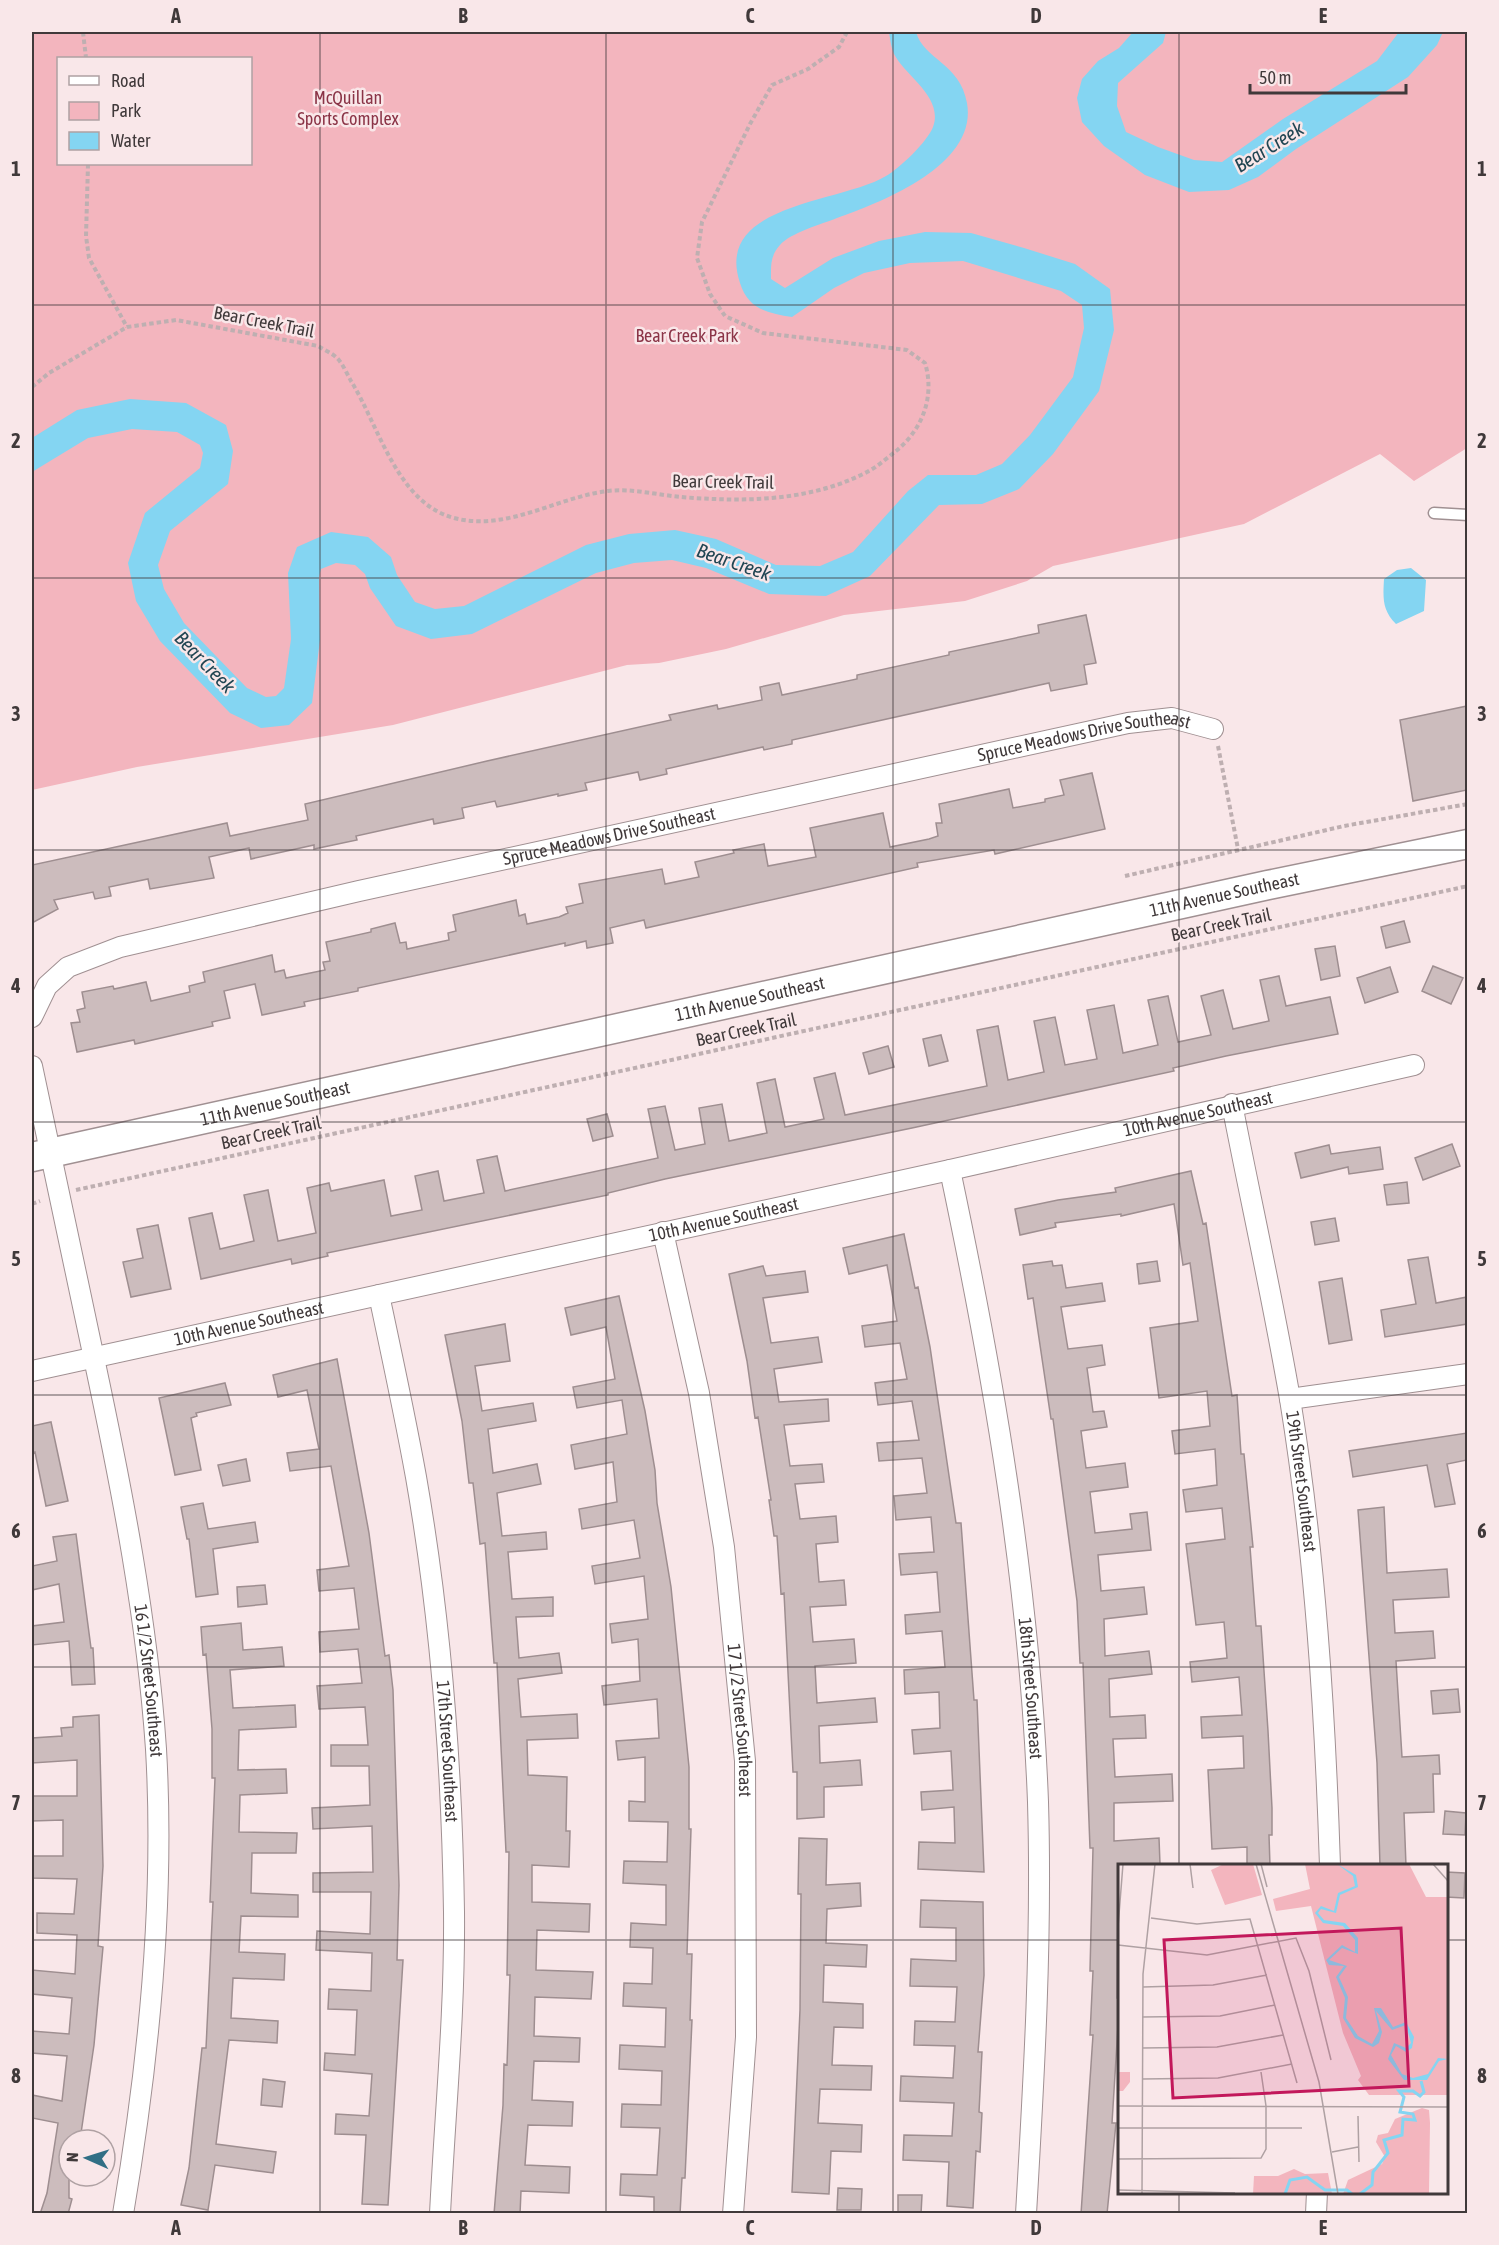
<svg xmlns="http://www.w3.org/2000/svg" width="1499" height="2245" font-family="'Asap Condensed',sans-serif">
	<rect width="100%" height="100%" fill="#f9e7e9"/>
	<!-- green -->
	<path fill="#f3b5be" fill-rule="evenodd" d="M32 32H1467V448L1414 481 1380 454 1244 524 1053 566 1027 581 965 601 844 615 726 649 659 663 627 665 393 725 137 767 32 790ZM58 58H250V164H58Z"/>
	<!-- water -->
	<path fill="#84d5f2" d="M889 32H916C924 60 960 63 967 103 978 165 882 202 837 218 822 224 790 233 780 245 770 256 771 266 771 279L785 288 833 258 879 241 925 232 971 233 1024 248 1075 264 1110 289 1114 330 1099 391 1053 454 1019 489 982 504 939 505 870 576 826 596 769 594 706 568 672 560 634 563 596 573 472 634 431 639 396 626 370 588 365 574 355 565 336 563 321 569 319 577 320 640 312 703 289 725 261 728 230 713 160 641 136 601 128 563 145 513 200 468 203 453 200 445 177 432 132 429 88 438 32 472V438L77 410 130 399 186 403 226 425 233 451 228 484 170 531 158 565 164 589 184 623 247 688 266 697 276 696 284 688 291 639 288 573 297 547 331 532 368 537 391 557 397 575 415 602 435 609 464 606 586 545 629 534 675 530 716 539 776 565 820 566 853 552 908 491 928 475H976L1002 464 1030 435 1073 377 1084 328 1082 305 1061 291 963 261 910 263 864 273 834 288 792 317C767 313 748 309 740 283 713 203 842 203 886 176 899 169 928 141 933 127 944 97 905 76 894 54 891 47 890 38 889 32Z
		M1133 32H1166L1163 43 1118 83 1117 106 1126 132 1158 147 1194 160 1222 162 1283 119 1377 61 1399 32H1443L1437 45 1408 77 1296 149 1258 177 1229 190 1189 192 1145 175 1104 146 1082 122 1077 98 1082 79 1098 61 1119 48Z
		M1411 568 1426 580 1424 611 1396 624C1382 610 1383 598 1384 579L1397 570Z"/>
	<!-- building -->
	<path fill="#ccbcbd" stroke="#9e8e90" stroke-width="1.5" d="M1086 615 1096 663 1084 665 1087 684 1051 691 1049 683 792 740V744L764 750 763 747 666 769 667 774 640 780 638 772 585 783 587 790 558 796V794L497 807 495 801 462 808 464 818 434 824 433 819 356 836 357 840 314 849V845L251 859 249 848 209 857 214 878 150 889 148 879 109 887 111 896 95 899 93 892 54 900 58 909 32 923V865L227 823 230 836 308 820 305 804 487 761 671 720 669 715 717 705 718 709 762 700 760 687 779 683 782 695 857 679V675L949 655V652L1039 633 1038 625Z
		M1467 706V790L1413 801 1400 720Z
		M1092 773 1105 829 995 854 994 850 917 863 918 867 646 928 644 920 610 928 613 943 587 948 586 941 565 946V943L358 988V991L304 1002 305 1006 262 1015 255 984 224 991 230 1018 212 1022 213 1026 135 1044 134 1040 77 1052 71 1023 80 1022 77 1010 85 1008 82 992 113 986 114 989 146 982 151 1001 190 992 189 986 205 982 203 972 272 955 275 972 284 970 286 978 325 970 323 962 330 961 326 942 371 932V929L395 923 400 943 406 942 407 949 449 940 448 933 456 931 453 915 516 900 519 916 525 914 527 924 559 917 568 913 566 907 583 903 579 884 662 869 665 884 699 877 695 862 734 853 733 850 764 844 768 866 816 857 810 828 883 813 890 847 929 839 938 836 936 823H942L939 804 1009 789 1013 808 1045 802V799L1064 795 1060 780Z
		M1404 921 1410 942 1386 948 1381 927Z
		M1335 946 1340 976 1321 980 1315 949Z
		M1433 966 1463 978 1451 1004 1422 991Z
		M1390 967 1398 992 1365 1003 1357 978Z
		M1279 976 1286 1006 1330 997 1338 1034 1226 1056 1173 1068 1174 1071 912 1128 665 1179 608 1193V1195L327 1253 328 1256 292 1264 291 1259 201 1279 189 1218 212 1213 220 1249 254 1241 244 1195 268 1190 278 1241 316 1233 307 1188 329 1183 331 1191 384 1180 391 1216 422 1210 415 1176 438 1171 444 1201 484 1193 477 1160 497 1156 505 1191 658 1158 648 1109 665 1106 675 1150 705 1144 699 1108 722 1104 729 1141 767 1133 757 1083 775 1079 785 1127 824 1119 814 1078 835 1073 845 1115 987 1086 977 1030 998 1026 1008 1080 1044 1072 1034 1021 1055 1017 1065 1065 1097 1059 1087 1010 1114 1005 1123 1053 1158 1045 1148 1000 1168 996 1178 1042 1211 1035 1201 996 1223 990 1233 1029 1269 1021 1260 980Z
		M941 1035 948 1061 929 1066 923 1039Z
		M888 1046 894 1067 869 1074 863 1053Z
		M607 1114 613 1136 593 1141 587 1119Z
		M1452 1144 1460 1166 1423 1180 1415 1158Z
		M1329 1145 1331 1154 1380 1147 1383 1169 1349 1174 1348 1167 1301 1178 1295 1153Z
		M1191 1171 1203 1224 1206 1223 1232 1396 1237 1395 1241 1454H1244L1253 1547H1250L1256 1626H1261L1268 1731 1272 1808V1835H1269L1270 1866H1247V1847L1212 1849 1208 1770 1244 1768 1243 1736 1202 1738 1201 1717 1242 1715 1239 1677 1192 1682 1190 1662 1227 1658 1224 1622 1196 1625 1186 1544 1225 1539 1222 1508 1186 1512 1183 1490 1217 1485 1215 1449 1175 1454 1172 1431 1210 1426 1207 1391 1159 1398 1150 1328 1198 1321 1190 1263 1183 1265 1174 1204 1121 1216V1214L1055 1223 1056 1227 1020 1235 1015 1209 1058 1200 1116 1192 1115 1188Z
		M1407 1182 1409 1203 1387 1205 1384 1185Z
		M1335 1218 1339 1241 1315 1245 1311 1222Z
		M158 1225 171 1289 131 1297 123 1262 143 1258 137 1229Z
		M904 1234 915 1288 918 1287 930 1347 956 1523H961L974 1700H977L984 1872 918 1869 919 1842 955 1843 954 1807 922 1810 921 1792 953 1790 951 1751 914 1754 912 1730 940 1728 939 1692 905 1694 904 1670 945 1667 942 1631 906 1634 905 1615 940 1612 937 1572 901 1575 899 1554 934 1552 931 1517 896 1520 894 1496 927 1493 922 1458 879 1461 877 1443 919 1440 912 1401 878 1405 875 1383 907 1379 900 1343 865 1347 862 1326 897 1321 887 1265 849 1274 843 1248Z
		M1428 1257 1436 1303 1467 1297V1324L1385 1337 1381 1310 1416 1304 1408 1260Z
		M1052 1261 1053 1266 1062 1265 1066 1288 1102 1283 1105 1301 1061 1307 1068 1349 1102 1345 1105 1365 1087 1368 1093 1412 1104 1411 1107 1427 1081 1431 1086 1468 1125 1463 1128 1487 1090 1492 1095 1533 1132 1529 1130 1514 1147 1512 1151 1550 1098 1555 1101 1591 1144 1587 1147 1614 1104 1619 1105 1656 1149 1651 1152 1674 1109 1679 1110 1717 1145 1715 1146 1738 1113 1739 1115 1777 1172 1774 1173 1801 1114 1803V1841L1159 1838 1160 1864 1118 1866 1117 1998H1119V2010L1112 2123H1116L1107 2214H1081L1093 2035H1090L1093 1971H1090L1093 1848H1090L1083 1663H1080L1077 1601 1053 1419H1051L1033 1298 1028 1299 1023 1265Z
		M1157 1261 1160 1281 1139 1284 1137 1264Z
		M763 1266 766 1276 805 1271 808 1292 763 1298 771 1343 818 1337 822 1362 774 1369 779 1402 828 1399 829 1421 784 1425 790 1466 822 1464 824 1482 795 1484 800 1519 836 1516 838 1542 816 1544 819 1582 844 1580 846 1605 810 1607 813 1642 854 1639 856 1663 815 1666 817 1703 875 1698 877 1722 819 1726 820 1763 860 1760 862 1785 824 1787V1817L797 1819V1772H793L784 1593 781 1594 777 1536H774L769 1500H771L758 1417 755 1418 747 1361 729 1274Z
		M1342 1278 1352 1340 1329 1344 1319 1282Z
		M619 1296 645 1411 655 1470 657 1503 671 1587 689 1767V1829H691L687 1954H692L690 2020H692L685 2178H682L680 2214H654V2197L620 2195 621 2174 657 2175 660 2128 621 2127 622 2104 661 2105 662 2071 619 2069 620 2045 665 2047 666 2008 623 2006 624 1983 652 1984 653 1948 630 1947 631 1923 666 1925V1885L623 1883 624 1861 667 1862 668 1822 629 1821V1801L645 1802V1757L618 1760 616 1741 659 1738 657 1699 604 1705 602 1686 640 1681 638 1639 612 1643 610 1624 648 1619 644 1576 595 1584 592 1566 640 1558 634 1520 582 1529 579 1509 617 1502 613 1462 575 1469 571 1445 627 1434 622 1400 577 1408 573 1387 615 1379 606 1327 571 1335 565 1308Z
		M505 1324 510 1361 475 1366 482 1411 533 1403 536 1421 488 1429 493 1473 537 1464 541 1484 497 1493 502 1536 546 1532 547 1549 508 1552 512 1599 553 1597V1616L516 1617 519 1658 559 1653 562 1673 518 1679 521 1717 577 1714 578 1738 527 1740 528 1775 567 1777 566 1831H570L569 1867 532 1865V1902L590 1904 589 1932 537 1930 536 1970 593 1972 591 1999 535 1997 534 2036 580 2038 579 2062 534 2061 532 2100 573 2102 572 2126 528 2125 525 2165 570 2167 569 2193 521 2191 520 2214H494L503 2105 504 2064 507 2065 510 1975H507L509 1852H506L497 1663H494L485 1543 480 1544 473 1483H469L462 1421 445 1335Z
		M337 1359 369 1533 385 1656 389 1655 393 1690 399 1885 397 1960H403L388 2205 362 2204 366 2135 335 2134 336 2114 369 2116 372 2074 324 2070 325 2053 355 2055 357 2010 328 2009 329 1989 371 1991 372 1953 316 1950 317 1931 370 1934 371 1892H313V1873L373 1872 372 1826 313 1829 312 1808 370 1805 369 1766H331V1745H368L365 1707 319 1709 317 1686 362 1683 358 1649 320 1652 319 1632 359 1629 354 1588 319 1591 317 1570 349 1566 331 1466 290 1471 287 1453 319 1449 307 1390 278 1397 273 1375Z
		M225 1383 231 1405 196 1413 197 1416 191 1418 201 1470 175 1475 159 1398Z
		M51 1422 68 1501 46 1506 35 1452 32 1453V1426Z
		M1467 1433V1460L1447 1464 1455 1504 1435 1507 1427 1465 1353 1477 1349 1451Z
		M246 1459 250 1481 223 1486 218 1465Z
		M203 1503 208 1529 255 1522 258 1542 213 1549 218 1594 196 1597 189 1539H187L181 1507Z
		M1384 1507 1387 1573 1447 1569 1449 1597 1393 1600 1395 1633 1433 1631 1435 1658 1396 1661 1402 1757 1439 1755 1440 1774H1433L1434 1812 1404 1813 1406 1866H1380L1377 1763 1358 1510Z
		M76 1534 91 1648H93L95 1684 72 1685 69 1641 32 1645V1626L64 1622 59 1584 32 1590V1566L57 1561 53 1537Z
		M265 1585 267 1604 238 1607 237 1587Z
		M241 1623 243 1650 282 1647 284 1666 230 1670 233 1708 295 1705 296 1727 239 1730 238 1770 286 1769 287 1793 240 1795 239 1832 297 1833 296 1853H252L251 1893 298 1895V1917L241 1916 239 1952 285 1954 284 1980 233 1978 231 2018 278 2021 277 2043 229 2040 216 2144 276 2152 273 2173 215 2165 208 2210 181 2205 189 2168 202 2048H206L213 1902H210L215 1778H212V1729L206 1654 203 1655 201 1627Z
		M1458 1689 1460 1712 1433 1714 1431 1691Z
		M99 1715 103 1866 98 1946 103 1947 94 2045 80 2140H69V2198L72 2199 68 2214H40L47 2193 58 2123 32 2118V2095L62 2101 67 2056 32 2053V2031L69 2034 72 1998 32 1994V1970L75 1974 77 1935 37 1933V1913L74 1914 77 1879 32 1878V1856H63V1820L32 1821V1796H77V1760L32 1763V1738L62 1736 61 1728 73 1727V1717Z
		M1445 1811 1466 1813 1465 1835 1443 1834Z
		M799 1838 827 1839 826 1885 860 1883 861 1906 827 1909 826 1943 867 1945 866 1967 824 1965 823 2002 863 2004V2028L834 2027 832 2065 872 2066 871 2090 820 2089 818 2123 862 2125 861 2152 831 2151 829 2194 792 2192 800 2010 801 1894H798Z
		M1446 1872 1465 1873 1464 1898 1446 1897Z
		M921 1900 983 1902 984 1975 978 2052H982L979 2112 982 2113 980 2152 976 2151 973 2208 947 2206 949 2162 903 2160 904 2135 952 2136 954 2103 900 2101 901 2076 953 2078 955 2046 914 2045 915 2021 955 2022 957 1987 910 1986 911 1959 956 1961V1928L920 1927Z
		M263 2079 285 2082 282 2107 261 2105Z
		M838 2188 862 2189 861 2210H837Z
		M898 2195H922L921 2214H898Z"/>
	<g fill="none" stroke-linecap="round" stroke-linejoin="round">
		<defs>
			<path id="lane" d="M1434 513 1468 515"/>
			<g id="street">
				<path id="s1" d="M32 1017 47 986 68 967 120 947 359 891 1128 723 1172 718 1213 729"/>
				<path id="s2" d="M32 1066C53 1165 74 1264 95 1363 122 1490 147 1618 156 1749 165 1903 149 2061 123 2214"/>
				<path id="s3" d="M1232 1104C1251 1202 1273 1300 1290 1399 1315 1553 1325 1710 1330 1866"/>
				<path id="s4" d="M950 1170C994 1378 1030 1589 1038 1802 1042 1939 1034 2077 1026 2214"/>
				<path id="s5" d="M663 1232 699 1393 724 1547 745 1761 746 2037 733 2214"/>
				<path id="s6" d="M379 1295C392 1356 405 1416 416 1477 441 1620 452 1767 454 1912 455 2012 445 2113 440 2214"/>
				<path id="s7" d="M32 1371 950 1170 1414 1065"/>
				<path d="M1290 1399 1468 1374"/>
				<path d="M1316 2214 1317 2192"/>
			</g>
			<g id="secondary">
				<path id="s8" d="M32 1157 1268 885 1468 844"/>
			</g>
		</defs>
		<!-- lane casing -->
		<use href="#lane" stroke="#a09092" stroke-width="13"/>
		<!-- street casing -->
		<use href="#street" stroke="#a09092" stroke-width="22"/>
		<!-- secondary casing -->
		<use href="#secondary" stroke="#a09092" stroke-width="31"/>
		<!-- path -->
		<path stroke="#beafb1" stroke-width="4" stroke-dasharray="4.5 3" stroke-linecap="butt" d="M83 32 86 58
			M88 164 86 236 89 258 127 327
			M32 387 49 373 127 327 176 320 318 346C324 350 332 353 337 358 343 364 347 374 351 381 379 426 397 503 454 518 507 532 557 497 608 491 631 488 658 495 681 497 744 502 809 502 867 472 877 467 887 458 896 451 923 429 935 396 925 363L907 350 763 333 725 316 710 294 697 258 702 222 750 124 772 85 808 69 839 47 847 32
			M1218 746 1238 849
			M1125 876 1344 826 1468 804
			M76 1190 1468 886
			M32 1204 40 1201"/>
		<!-- lane -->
		<use href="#lane" stroke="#fff" stroke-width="10"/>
		<!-- street -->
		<use href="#street" stroke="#fff" stroke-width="20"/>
		<!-- secondary -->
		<use href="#secondary" stroke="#fff" stroke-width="28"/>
	</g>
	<!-- grid -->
	<path fill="none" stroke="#40393a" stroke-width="1.5" stroke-opacity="0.55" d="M320 32V2214M606 32V2214M893 32V2214M1179 32V1866M32 305H1468M32 578H1468M32 850H1468M32 1122H1468M32 1395H1468M32 1667H1468M32 1940H1120M1446 1940H1468M1179 2192V2214"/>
	<g text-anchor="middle" stroke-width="5" stroke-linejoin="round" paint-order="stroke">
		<!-- park labels -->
		<g font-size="18" fill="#8b3447" stroke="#f9e7e9">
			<text x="348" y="104">McQuillan<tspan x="348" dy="21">Sports Complex</tspan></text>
			<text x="687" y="342">Bear Creek Park</text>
		</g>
		<!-- street labels -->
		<g font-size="18" fill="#40393a" stroke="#f9e7e9">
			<text transform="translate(264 322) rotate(11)" y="6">Bear Creek Trail</text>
			<text transform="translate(723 482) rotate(1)" y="6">Bear Creek Trail</text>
			<text dy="6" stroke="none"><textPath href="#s1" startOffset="1106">Spruce Meadows Drive Southeast</textPath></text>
			<text dy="6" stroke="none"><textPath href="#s1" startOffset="620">Spruce Meadows Drive Southeast</textPath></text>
			<text dy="6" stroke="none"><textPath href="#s8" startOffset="1221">11th Avenue Southeast</textPath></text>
			<text transform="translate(1221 925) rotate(-12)" y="6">Bear Creek Trail</text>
			<text dy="6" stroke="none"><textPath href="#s8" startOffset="735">11th Avenue Southeast</textPath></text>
			<text transform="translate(746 1030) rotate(-12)" y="6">Bear Creek Trail</text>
			<text dy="6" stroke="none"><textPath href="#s8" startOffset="249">11th Avenue Southeast</textPath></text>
			<text dy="6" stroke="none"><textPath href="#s7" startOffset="1194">10th Avenue Southeast</textPath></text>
			<text transform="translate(271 1133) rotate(-12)" y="6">Bear Creek Trail</text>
			<text dy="6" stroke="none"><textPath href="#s7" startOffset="708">10th Avenue Southeast</textPath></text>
			<text dy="6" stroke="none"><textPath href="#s7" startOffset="222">10th Avenue Southeast</textPath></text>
			<text dy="6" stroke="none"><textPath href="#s3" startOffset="384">19th Street Southeast</textPath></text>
			<text dy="6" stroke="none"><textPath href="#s2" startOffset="626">16 1/2 Street Southeast</textPath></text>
			<text dy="6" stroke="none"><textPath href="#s4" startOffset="525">18th Street Southeast</textPath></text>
			<text dy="6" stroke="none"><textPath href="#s5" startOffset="495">17 1/2 Street Southeast</textPath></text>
			<text dy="6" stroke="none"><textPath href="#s6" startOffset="462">17th Street Southeast</textPath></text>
		</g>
		<!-- water labels -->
		<g font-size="20" font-style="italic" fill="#214653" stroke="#f9e7e9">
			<text transform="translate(1269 147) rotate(-32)" y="7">Bear Creek</text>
			<text transform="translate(734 562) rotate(19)" y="7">Bear Creek</text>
			<text transform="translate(205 662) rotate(46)" y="7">Bear Creek</text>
		</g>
	</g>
	<!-- overview -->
	<g transform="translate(1118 1864)">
		<rect width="330" height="330" fill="#f9e7e9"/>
		<path d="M106 0H135L144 31 107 41 93 6ZM187 0H291L308 33H330V231H251L240 216 243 212 225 169 193 42 158 47 155 35 192 25ZM0 208H12V218L5 227H0ZM304 244 311 246 312 259 311 330H225L230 316 264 300 267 293 258 278 260 271 270 269 277 255ZM176 305 187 310 210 309 214 330H135L136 312H160Z" fill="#f3b5be"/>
		<path d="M219 0 238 11 240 23 222 31 218 49 203 45 200 49 206 56 227 59 240 74V90L224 84 211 96 229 102 221 113 230 133 228 154 240 172 254 180 261 167 256 144H263L275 163 288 158 296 173 294 184 288 188 278 182 273 191 284 210 295 214 310 210 320 194 330 195 321 197 309 216H286L270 195 276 179 288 184 293 179 288 161 274 166 258 147 264 168 261 179 255 183 237 174 225 154 227 134 218 113 226 102 211 101 208 96 224 81 237 88V76L225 62 205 59 197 49 203 42 216 47 220 29 237 22 235 12Z" fill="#84d5f2"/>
		<path fill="none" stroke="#84d5f2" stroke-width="3" d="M167 330 172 316 189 313 207 326H229L234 330M242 330 254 321 255 308 270 289 266 276 284 271 285 255 297 256 295 250 282 248 286 233 281 227H295L302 232 306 228 303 217"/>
		<path fill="none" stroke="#afa1a3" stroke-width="1.5" d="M72 0 75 24M138 0 201 218 220 330M143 0 149 23M315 0 330 17M33 54 79 60 132 55 179 219M0 63 5 0M0 81 89 91 178 74 191 107 213 196M25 123 95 121 149 111M24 153 102 152 157 141M24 184 99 183 165 171M24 215 100 214 174 200M0 242 330 243M240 252 241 298M0 264H184M214 288 240 283M0 295 143 294 148 285V242L143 208M0 326 117 329M24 330 25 110 37 0"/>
		<path fill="#c2185b" fill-opacity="0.15" stroke="#c2185b" stroke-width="3" d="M283 64 291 222 55 234 46 76Z"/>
		<rect width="330" height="330" fill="none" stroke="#40393a" stroke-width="3"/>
	</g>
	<!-- border -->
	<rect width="1499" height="2245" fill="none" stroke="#f9e7e9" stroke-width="66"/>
	<!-- legend -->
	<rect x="57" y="57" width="195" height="108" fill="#f9e7e9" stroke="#afa1a3" stroke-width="1.5"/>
	<rect x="69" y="76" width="30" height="9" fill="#ffffff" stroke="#afa1a3" stroke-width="1.5"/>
	<text x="111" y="87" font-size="18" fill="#40393a">Road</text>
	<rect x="69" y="102" width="30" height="18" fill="#f3b5be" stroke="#afa1a3" stroke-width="1.5"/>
	<text x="111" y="117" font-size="18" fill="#40393a">Park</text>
	<rect x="69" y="132" width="30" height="18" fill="#84d5f2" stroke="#afa1a3" stroke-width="1.5"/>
	<text x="111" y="147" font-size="18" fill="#40393a">Water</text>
	<!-- north arrow -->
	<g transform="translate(87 2158) rotate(273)"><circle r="28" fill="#f9e7e9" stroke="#afa1a3" stroke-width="1.5"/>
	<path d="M0-4.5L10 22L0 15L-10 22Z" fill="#316f85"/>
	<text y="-9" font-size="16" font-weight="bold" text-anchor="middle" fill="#40393a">N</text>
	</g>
	<!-- scale -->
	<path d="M1250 84v9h156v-9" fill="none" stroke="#40393a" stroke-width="3"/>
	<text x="1259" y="84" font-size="18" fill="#40393a" stroke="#f9e7e9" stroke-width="4.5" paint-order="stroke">50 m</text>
	<rect x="33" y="33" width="1433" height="2179" fill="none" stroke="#40393a" stroke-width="2"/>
	<g font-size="20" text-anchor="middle" font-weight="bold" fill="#40393a">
		<text x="176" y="23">A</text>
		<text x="463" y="23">B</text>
		<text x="750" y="23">C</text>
		<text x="1036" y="23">D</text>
		<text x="1323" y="23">E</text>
		<text x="16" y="176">1</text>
		<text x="1482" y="176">1</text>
		<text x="16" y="448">2</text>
		<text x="1482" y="448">2</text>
		<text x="16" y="721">3</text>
		<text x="1482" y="721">3</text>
		<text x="16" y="993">4</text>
		<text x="1482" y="993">4</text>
		<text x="16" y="1266">5</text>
		<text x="1482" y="1266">5</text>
		<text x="16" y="1538">6</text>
		<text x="1482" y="1538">6</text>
		<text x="16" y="1810">7</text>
		<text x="1482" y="1810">7</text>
		<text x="16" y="2083">8</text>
		<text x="1482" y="2083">8</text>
		<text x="176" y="2235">A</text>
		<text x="463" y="2235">B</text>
		<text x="750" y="2235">C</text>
		<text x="1036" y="2235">D</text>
		<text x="1323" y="2235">E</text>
	</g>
</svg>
